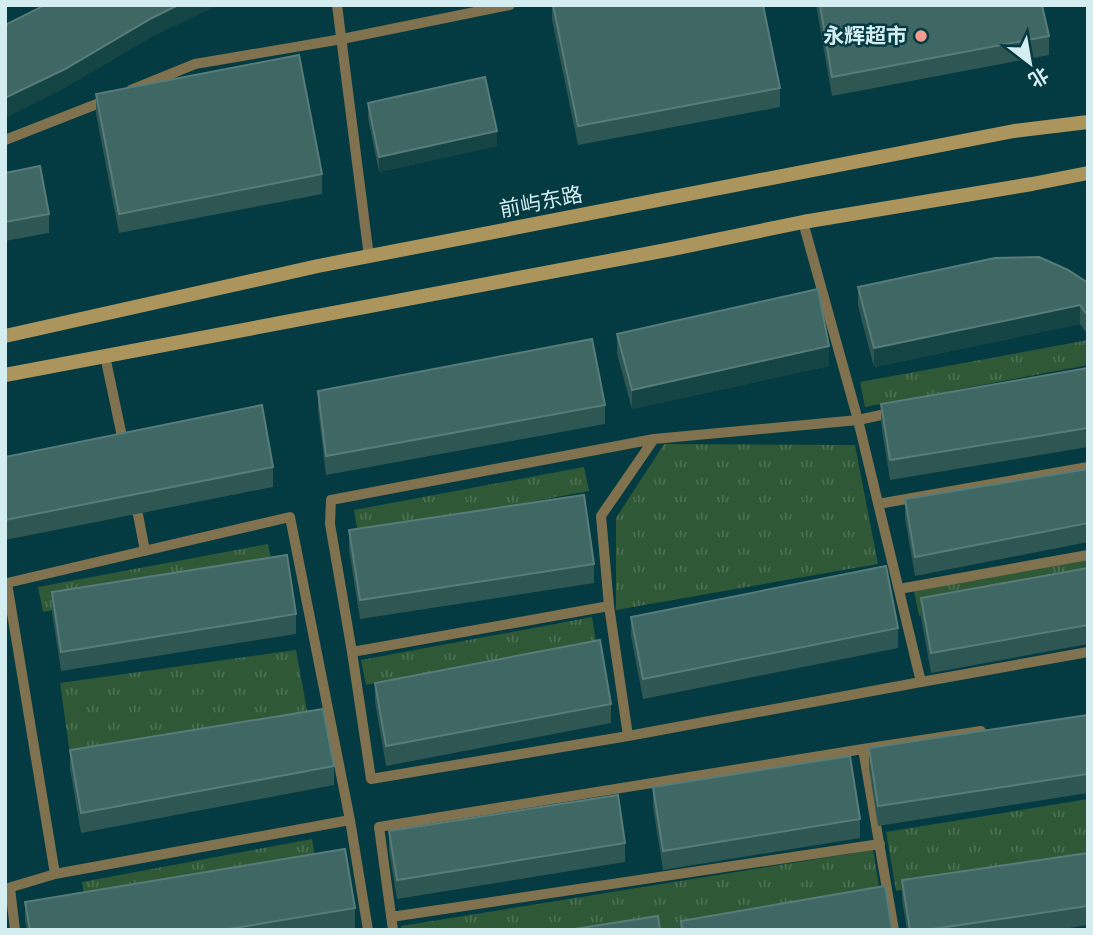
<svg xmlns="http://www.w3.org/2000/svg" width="1093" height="935" font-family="Arial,'Noto Sans SC',sans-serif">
	<defs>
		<pattern id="grass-tufts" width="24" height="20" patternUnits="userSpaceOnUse" patternTransform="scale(1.75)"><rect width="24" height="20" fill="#2f5836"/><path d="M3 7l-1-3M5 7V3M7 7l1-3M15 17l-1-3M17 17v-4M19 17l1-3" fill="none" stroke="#4c7054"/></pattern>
	</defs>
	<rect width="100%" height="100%" fill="#043a41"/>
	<!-- grass -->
	<path fill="url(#grass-tufts)" d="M1088 340V365L865 407 860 382Z
		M664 444 855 445 878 564 616 610V518Z
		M584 467 589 491 358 534 354 510Z
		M268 544 273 569 43 612 38 587Z
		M1088 559V584L919 616 914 591Z
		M592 617 596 642 366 685 361 660Z
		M296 650 309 721 71 762 60 683Z
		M1088 799V859L896 891 886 832Z
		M312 839 316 863 86 907 82 882Z
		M873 850 881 898 700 930H664L657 928 646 930H402L401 926Z"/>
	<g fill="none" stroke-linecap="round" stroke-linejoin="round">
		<!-- lane -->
		<path stroke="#81724f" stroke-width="10" d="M337 5 369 257
			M131 90 195 64 342 39 510 5
			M5 140 107 100
			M803 222 858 420 921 682 628 736 609 606 601 516 654 439 858 420 895 412
			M105 356 124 446
			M135 499 145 551
			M878 504 1088 467
			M290 517 350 820 55 874 7 583Z
			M899 589 1088 555
			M352 652 609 606
			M921 682 1088 652
			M628 736 371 779 352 652 330 524 331 500 654 439
			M863 749 894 930
			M350 820 368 930
			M10 888 15 930
			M5 889 55 874
			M391 917 880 844
			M393 930 379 827 863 749 981 731"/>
		<!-- secondary -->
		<path stroke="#ac955d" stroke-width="14" d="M5 336 318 266 1014 131 1088 122
			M5 375 672 249 803 222 1032 184 1088 173"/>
	</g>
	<!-- wall -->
	<path fill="#2e5653" d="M552 5H763L780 88V107L578 145 552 20Z
		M816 5H1042L1049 36V55L832 96Z
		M96 94 322 174V194L119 233 96 114Z
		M368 103 497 146 379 172 368 118Z
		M5 173 49 214V233L5 241Z
		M1088 283V335L1080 324 874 367 858 306V287Z
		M617 334 829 366 632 409 617 354Z
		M1088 368V447L890 480 881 423V404Z
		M318 391 605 405V424L326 475 318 410Z
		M5 457 273 467V487L5 540Z
		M1088 469V542L915 576 905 519V499Z
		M349 530 594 564V583L360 619 349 550Z
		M1088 568V644L931 673 921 617V598Z
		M52 592 296 614V634L61 671 52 612Z
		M631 617 898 628V648L643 699 631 636Z
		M375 683 611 704V723L386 766 375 702Z
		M1088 715V793L878 826 869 768V748Z
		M70 750 334 766V785L81 833 70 769Z
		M653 787 860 819V838L663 870 653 807Z
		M389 831 625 843V862L397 899 389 851Z
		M1088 853V925L1057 930H907L902 900V880Z
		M25 902 355 908V928L342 930H27L25 921Z"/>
	<!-- shaded-wall -->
	<path fill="#154445" d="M178 5H218L152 37 65 88 5 118V98L152 18Z
		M497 131V146L379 172V157Z
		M1080 305V324L874 367V348Z
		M829 346V366L632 409V390Z"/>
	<!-- building -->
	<path fill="#3f6764" stroke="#577c7a" stroke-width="2" d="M45 5H178L152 18 65 69 5 98V25Z
		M553 5H763L780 88 578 126Z
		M820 5H1042L1049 36 832 77Z
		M299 55 322 174 119 214 96 94Z
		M485 77 497 131 379 157 368 103Z
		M40 166 49 214 5 222V173Z
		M1039 257 1068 270 1088 283V316L1080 305 874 348 858 287 995 258Z
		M818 289 829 346 632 390 617 334Z
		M592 339 605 405 326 456 318 391Z
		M1088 368V428L890 460 881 404Z
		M262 405 273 467 5 520V457Z
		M1088 469V523L915 557 905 499Z
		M584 495 594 564 360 600 349 530Z
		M287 555 296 614 61 652 52 592Z
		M886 566 898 628 643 679 631 617Z
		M1088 568V625L931 653 921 598Z
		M600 640 611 704 386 746 375 683Z
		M323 709 334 766 81 813 70 750Z
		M1088 715V774L878 806 869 748Z
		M850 756 860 819 663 851 653 787Z
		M618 795 625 843 397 880 389 831Z
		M345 849 355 908 223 930H30L25 902Z
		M1088 853V906L926 930H910L902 880Z
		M885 886 892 930H682L681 921Z
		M658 916 660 930H568Z"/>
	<!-- markers -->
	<circle fill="#f59c90" stroke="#043a41" stroke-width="2.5" cx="921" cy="36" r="7"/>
	<g text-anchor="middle" stroke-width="5" stroke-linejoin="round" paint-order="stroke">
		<!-- poi labels -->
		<g font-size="21" font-weight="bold" fill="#d4edf1" stroke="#043a41" text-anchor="end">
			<text x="907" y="43">永辉超市</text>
		</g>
		<!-- street labels -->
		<g font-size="21" fill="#d4edf1" stroke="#043a41">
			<text transform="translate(541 202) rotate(-11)" y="7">前屿东路</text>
		</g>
	</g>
	<!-- border -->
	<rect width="1093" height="935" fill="none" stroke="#d4edf1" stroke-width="14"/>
	<!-- north arrow -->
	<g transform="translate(1030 63) rotate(149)" stroke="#043a41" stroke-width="5" paint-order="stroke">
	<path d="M0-5L12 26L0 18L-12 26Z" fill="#d4edf1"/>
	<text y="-10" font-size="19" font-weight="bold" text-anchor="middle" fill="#d4edf1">北</text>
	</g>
</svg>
